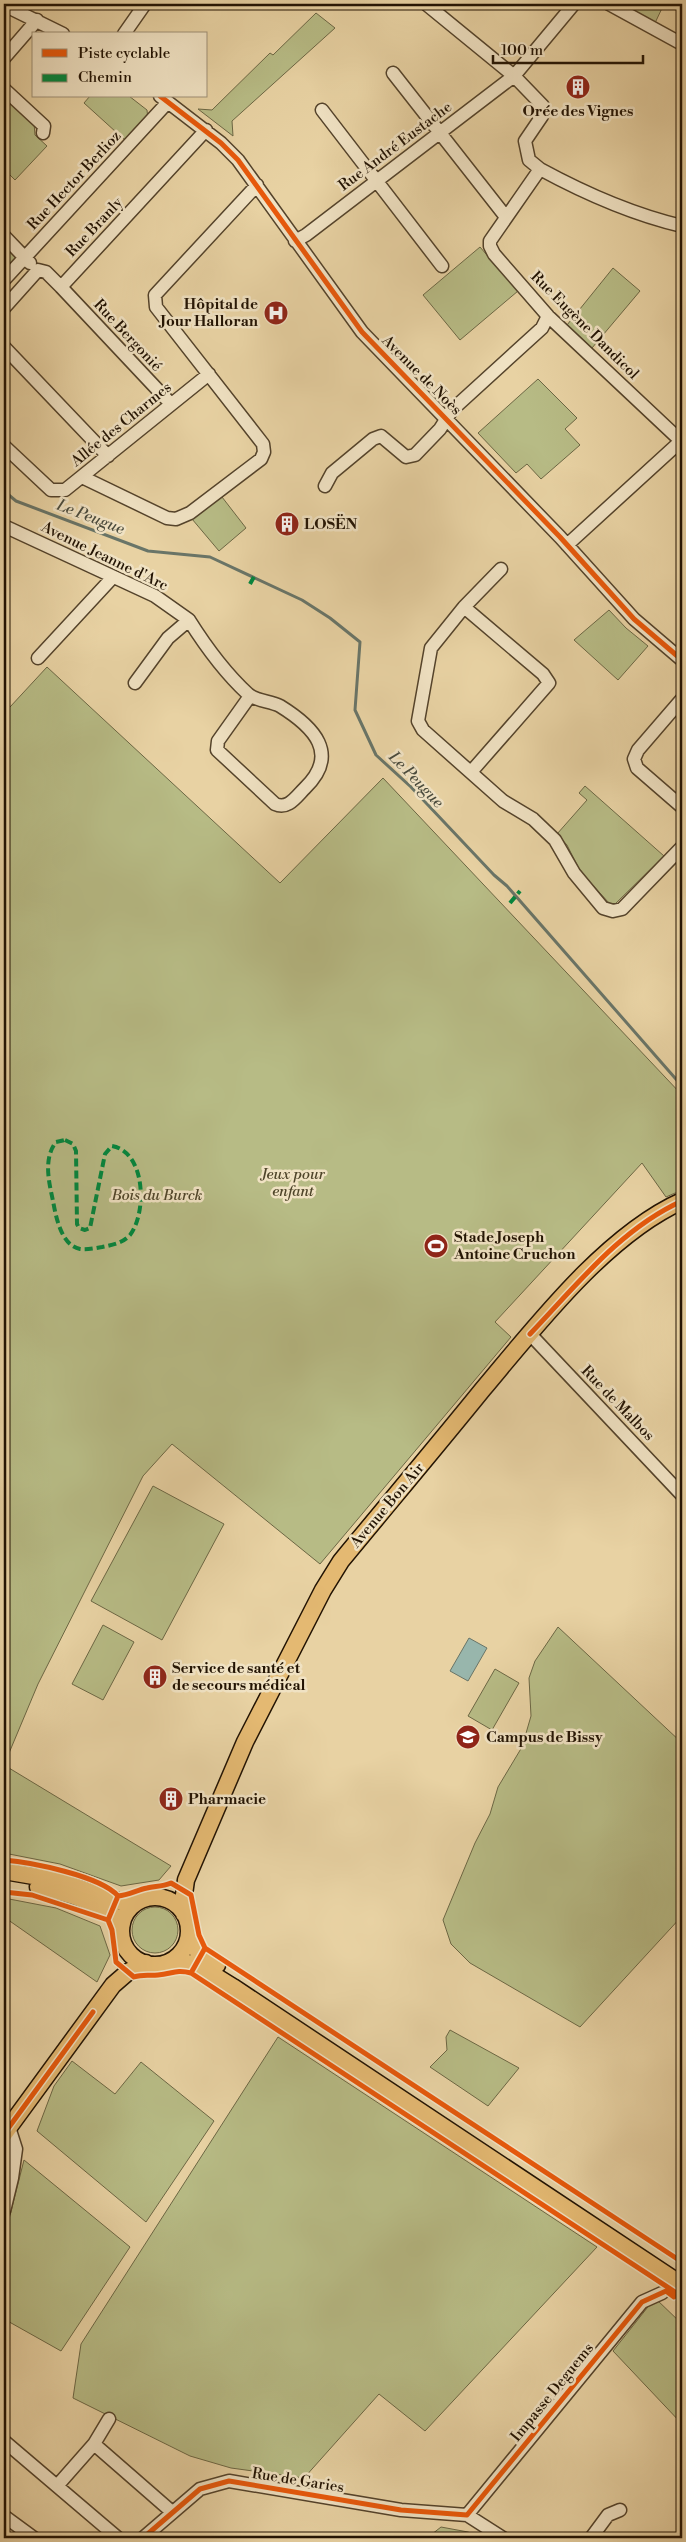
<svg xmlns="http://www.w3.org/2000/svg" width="686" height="2542" font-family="'Libre Bodoni',serif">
	<rect width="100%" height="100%" fill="#e8d2a3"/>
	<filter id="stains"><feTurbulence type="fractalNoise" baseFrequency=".004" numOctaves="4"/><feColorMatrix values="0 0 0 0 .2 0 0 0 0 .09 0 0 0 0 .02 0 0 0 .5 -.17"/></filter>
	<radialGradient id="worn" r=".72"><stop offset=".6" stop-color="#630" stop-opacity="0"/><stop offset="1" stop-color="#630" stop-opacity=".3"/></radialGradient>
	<!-- green -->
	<path fill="#b7bb85" stroke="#6c6744" d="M621 4H664L655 23Z
		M316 13 335 28 232 121 233 136 198 109 212 110 270 53 273 55Z
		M4 95 34 123 35 135 47 146 15 180 4 169Z
		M90 96H129L147 110 148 120 127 142 84 103Z
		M4 242 18 258 4 275Z
		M480 247 518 291 460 340 423 295Z
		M613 268 640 291 592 348 567 325Z
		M538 379 577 418 565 429 580 445 541 479 527 464 516 473 478 433Z
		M222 497 246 528 219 551 192 519Z
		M609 610 626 628 648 646 618 680 574 640Z
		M47 667 280 883 383 778 682 1095V1190L666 1197 642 1163 495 1322 511 1337 320 1564 172 1444 143 1476 38 1684 4 1765 171 1866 159 1880 121 1886 60 1864 4 1853V701L10 707Z
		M585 786 664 856 614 905 609 903 580 871 567 845 557 834 587 800 579 793Z
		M153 1486 224 1524 162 1640 91 1601Z
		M103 1625 134 1642 103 1700 72 1684Z
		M558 1627 682 1743V1916L580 2027 470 1963 451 1944 443 1920 475 1843 490 1814 498 1787 522 1747 531 1716 529 1678 535 1661Z
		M495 1669 519 1683 492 1730 468 1716Z
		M4 1898 56 1908 100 1926 110 1955 97 1982 4 1917Z
		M132 1930a23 23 0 1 1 46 0a23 23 0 1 1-46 0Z
		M450 2030 519 2068 488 2106 430 2067 447 2050 446 2037Z
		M278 2037 597 2247 425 2431 379 2394 304 2478 231 2468 190 2456 73 2398 81 2344Z
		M72 2061 115 2094 141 2062 214 2121 146 2222 37 2131 54 2086Z
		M24 2160 130 2247 61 2351 4 2319V2239Z
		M655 2298 682 2324V2424L613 2351Z
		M441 2527 468 2532 483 2538H427Z"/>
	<!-- water -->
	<path fill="#98b6ac" stroke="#697568" d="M469 1638 487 1648 468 1681 450 1671Z"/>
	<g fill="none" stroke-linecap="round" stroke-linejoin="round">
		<!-- stream -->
		<path stroke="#697568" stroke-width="3" d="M4 491 16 501 148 551 210 557 302 600 330 618 360 642 355 710 376 755 411 787 494 875 507 886 682 1086"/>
		<defs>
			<path id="minor" d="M426 4 514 76 543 106 542 116 525 141 529 160 540 169 490 241V246L494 254 548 316 682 442
				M609 4 682 44
				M4 5 63 34
				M124 34 145 4
				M4 58 37 20
				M393 73 506 217
				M4 89 44 126 43 133
				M160 96 221 143 238 160 362 332 560 537 634 619 682 660
				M322 110 442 266
				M540 169C586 194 631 214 682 226
				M4 236 30 263
				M295 241 306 235 514 76 574 4
				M4 280 168 102
				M61 287 171 404
				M4 308 38 270 46 272 61 287 206 130
				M4 347 108 456
				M4 446 51 490H65L209 374
				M82 477 167 518 176 519 190 513 261 459 264 452 263 444 156 307 155 295 257 185
				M325 486 332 473 373 439 381 436 406 457 415 455 440 429 452 410 542 328 548 316
				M4 526 155 596 189 620
				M567 545 682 440
				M501 569 464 607 431 648 418 721 423 730 503 801 533 819 555 840 574 873 603 908 613 911 622 909 682 847
				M464 607 543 674 549 683 471 772
				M38 658 113 577
				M135 683 168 638 189 620C206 647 224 672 248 694 256 701 270 701 280 706 314 727 340 754 305 788 296 797 288 810 275 804L217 750 218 741 250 696
				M682 699 638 750 634 759 637 768 682 807
				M530 1334 682 1495
				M4 2211 12 2178 16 2149 9 2127
				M4 2441 118 2538
				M94 2444 109 2419
				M57 2486 94 2444 172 2512
				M467 2515 642 2302 662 2293
				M4 2516 34 2538
				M143 2538 200 2489 229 2481 401 2510 467 2515 503 2538
				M591 2538 608 2515 620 2510"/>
			<path id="major" d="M4 1871 57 1880 120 1902 142 1899
				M38 1887C67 1893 101 1902 122 1924
				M121 1931a34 34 0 1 1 68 0a34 34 0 1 1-68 0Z
				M184 1914 183 1902 186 1880 245 1742 323 1590 341 1561C388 1504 436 1447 483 1389 536 1326 606 1235 682 1201
				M188 1941 203 1956 217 1965
				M172 1961 196 1964 233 1987 682 2285
				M4 2134 113 1985 128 1972 146 1963"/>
		</defs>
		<!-- minor casing -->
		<use href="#minor" stroke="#54432b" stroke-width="15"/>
		<!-- major casing -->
		<use href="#major" stroke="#221303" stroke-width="19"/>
		<!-- minor -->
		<use href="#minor" stroke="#f0e2c3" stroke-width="12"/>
		<!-- major -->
		<use href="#major" stroke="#e4b972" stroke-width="16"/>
		<!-- quiet -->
		<path stroke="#00873e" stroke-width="4" stroke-dasharray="8 4" stroke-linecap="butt" d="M250 584 255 575
			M510 903 520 891
			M65 1140 73 1144 76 1151 77 1224 79 1228 85 1230 90 1228 105 1154 112 1146C146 1152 147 1213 130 1235 123 1243 112 1245 102 1247 96 1248 86 1250 80 1249 61 1245 56 1217 53 1201 49 1182 43 1159 56 1142Z"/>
		<defs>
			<path id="cycleway" d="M160 96 221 143 238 160 362 332 560 537 634 619 682 660
				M530 1334C576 1286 620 1229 682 1201
				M4 1860C30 1862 101 1876 118 1896
				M171 1883 191 1895 199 1935 205 1948 191 1973C176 1969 172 1974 158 1975 149 1976 143 1974 134 1977L116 1962 112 1930 108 1920 118 1896C129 1895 137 1890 147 1888 155 1886 162 1887 171 1883Z
				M4 1892 32 1895 108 1920
				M205 1948 682 2262
				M191 1973 675 2292
				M4 2134 93 2012
				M143 2538 200 2489 229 2481 401 2510 467 2515 642 2302 666 2291 674 2297 678 2293"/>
		</defs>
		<!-- cycleway casing -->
		<use href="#cycleway" stroke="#f0e2c3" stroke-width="8"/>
		<!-- cycleway -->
		<use href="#cycleway" stroke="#e8590c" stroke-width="5"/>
	</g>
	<!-- icons -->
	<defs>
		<symbol id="building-disc" viewBox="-11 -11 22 22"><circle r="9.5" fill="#8f2418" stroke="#f0e2c3"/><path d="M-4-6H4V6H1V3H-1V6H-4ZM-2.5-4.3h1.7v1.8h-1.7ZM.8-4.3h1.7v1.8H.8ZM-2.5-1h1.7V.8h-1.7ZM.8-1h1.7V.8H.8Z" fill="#fff"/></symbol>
		<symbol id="hospital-disc" viewBox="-11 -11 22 22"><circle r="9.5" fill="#8f2418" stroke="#f0e2c3"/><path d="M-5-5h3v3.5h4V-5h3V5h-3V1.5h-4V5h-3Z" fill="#fff"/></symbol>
		<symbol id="stadium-disc" viewBox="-11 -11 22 22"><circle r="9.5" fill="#8f2418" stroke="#f0e2c3"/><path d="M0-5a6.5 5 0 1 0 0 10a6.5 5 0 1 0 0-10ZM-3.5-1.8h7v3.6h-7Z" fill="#fff"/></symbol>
		<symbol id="university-disc" viewBox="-11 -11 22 22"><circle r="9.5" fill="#8f2418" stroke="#f0e2c3"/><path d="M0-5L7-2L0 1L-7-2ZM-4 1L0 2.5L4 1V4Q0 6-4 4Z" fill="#fff"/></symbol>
	</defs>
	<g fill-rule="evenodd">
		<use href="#building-disc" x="564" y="73" width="28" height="28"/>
		<use href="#hospital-disc" x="262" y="299" width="28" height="28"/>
		<use href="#building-disc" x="273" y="510" width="28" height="28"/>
		<use href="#stadium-disc" x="422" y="1232" width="28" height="28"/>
		<use href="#building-disc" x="141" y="1663" width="28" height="28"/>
		<use href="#university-disc" x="454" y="1723" width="28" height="28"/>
		<use href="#building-disc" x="157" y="1785" width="28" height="28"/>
	</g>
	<g text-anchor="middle" stroke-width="5" stroke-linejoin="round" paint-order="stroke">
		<!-- poi labels -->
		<g font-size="15" font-weight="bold" fill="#221303" stroke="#f0e2c3" text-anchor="start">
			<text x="578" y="116" text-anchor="middle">Orée des Vignes</text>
			<text x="258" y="309" text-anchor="end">Hôpital de<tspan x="258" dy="17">Jour Halloran</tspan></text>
			<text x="304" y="529">LOSËN</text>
			<text x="454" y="1242">Stade Joseph<tspan x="454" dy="17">Antoine Cruchon</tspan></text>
			<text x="172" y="1673">Service de santé et<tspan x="172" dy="17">de secours médical</tspan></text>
			<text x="486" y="1742">Campus de Bissy</text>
			<text x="188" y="1804">Pharmacie</text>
		</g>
		<!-- street labels -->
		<g font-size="15" fill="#221303" stroke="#f0e2c3">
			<text transform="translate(395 146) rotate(-37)" y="5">Rue André Eustache</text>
			<text transform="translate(74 180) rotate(-47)" y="5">Rue Hector Berlioz</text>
			<text transform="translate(94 227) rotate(-47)" y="5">Rue Branly</text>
			<text transform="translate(585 325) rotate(45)" y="5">Rue Eugène Dandicol</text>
			<text transform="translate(128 335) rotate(47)" y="5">Rue Bergonié</text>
			<text transform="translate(422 375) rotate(45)" y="5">Avenue de Noès</text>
			<text transform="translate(121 424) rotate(-39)" y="5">Allée des Charmes</text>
			<text transform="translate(105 556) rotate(26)" y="5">Avenue Jeanne d'Arc</text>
			<text transform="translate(618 1403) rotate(46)" y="5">Rue de Malbos</text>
			<text transform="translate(387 1505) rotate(-50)" y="5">Avenue Bon Air</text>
			<text transform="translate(552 2392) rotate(-51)" y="5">Impasse Deguems</text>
			<text transform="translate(298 2480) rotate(9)" y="5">Rue de Garies</text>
		</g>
		<!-- park labels -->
		<g font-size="15" font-style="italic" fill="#4f452a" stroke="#f0e2c3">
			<text x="293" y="1179">Jeux pour<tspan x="293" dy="17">enfant</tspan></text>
			<text x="157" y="1200">Bois du Burck</text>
		</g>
		<!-- water labels -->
		<g font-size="16" font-style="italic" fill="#4b4c3e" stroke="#f0e2c3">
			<text transform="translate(91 516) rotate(21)" y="6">Le Peugue</text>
			<text transform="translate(417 779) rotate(46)" y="6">Le Peugue</text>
		</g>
	</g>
	<!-- margin -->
	<rect width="686" height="2542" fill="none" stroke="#e8d2a3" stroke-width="20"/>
	<rect x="5" y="5" width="676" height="2532" fill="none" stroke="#221303" stroke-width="2.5"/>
	<rect x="10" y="10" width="666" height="2522" fill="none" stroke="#221303"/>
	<!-- legend -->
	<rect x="32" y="32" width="175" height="65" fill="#f0e2c3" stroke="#9e8f76"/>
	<rect x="42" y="49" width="25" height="8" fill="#e8590c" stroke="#9e8f76"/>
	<text x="78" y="58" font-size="15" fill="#221303">Piste cyclable</text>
	<rect x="42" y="74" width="25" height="8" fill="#00873e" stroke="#9e8f76"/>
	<text x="78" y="82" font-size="15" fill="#221303">Chemin</text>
	<!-- scale -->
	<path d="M493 55v8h150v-8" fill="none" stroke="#221303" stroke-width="2.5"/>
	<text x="501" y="55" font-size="15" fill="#221303" stroke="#f0e2c3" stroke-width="4" paint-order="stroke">100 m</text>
	<rect width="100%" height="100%" filter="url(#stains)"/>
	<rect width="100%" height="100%" fill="url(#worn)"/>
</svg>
